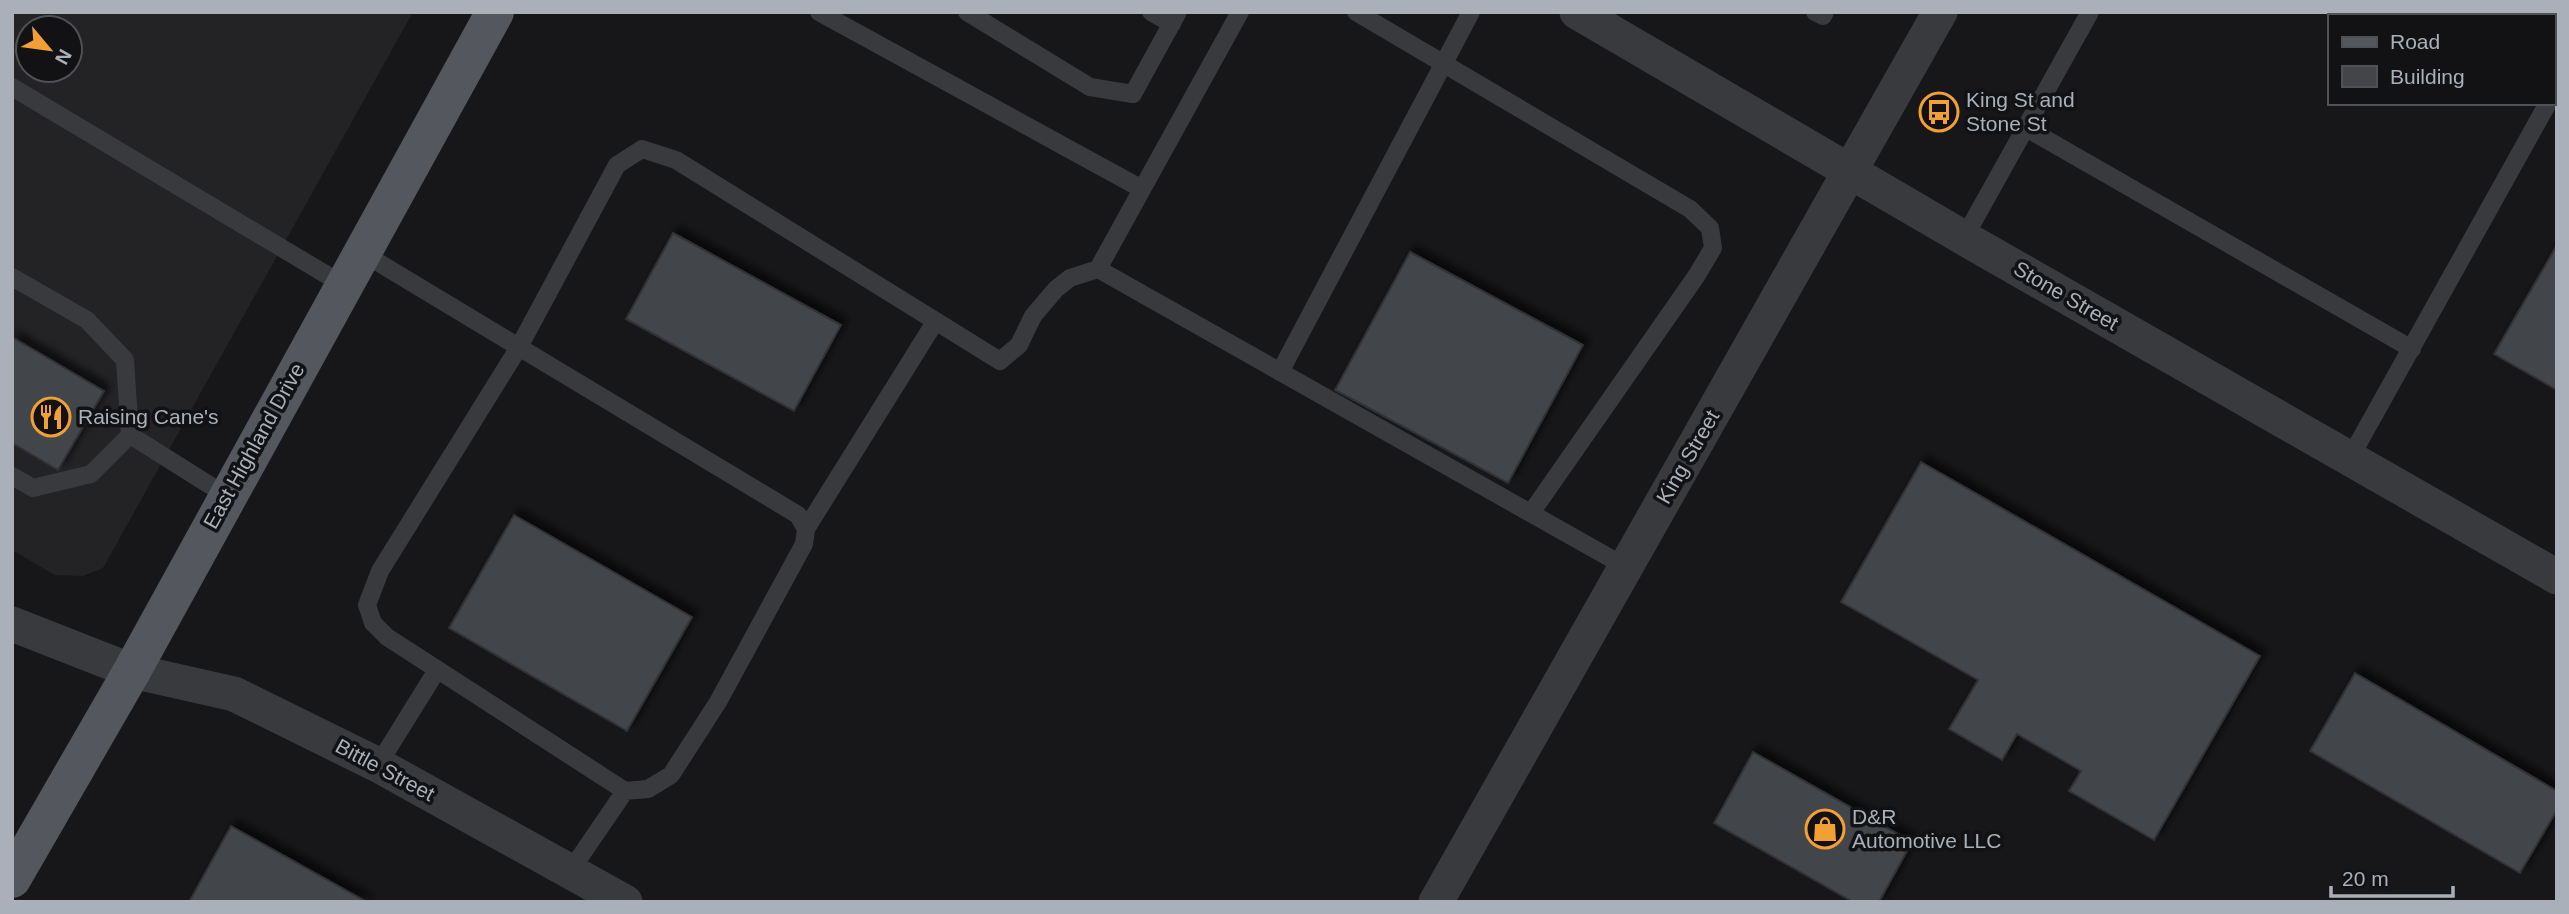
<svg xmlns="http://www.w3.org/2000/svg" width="2569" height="914" font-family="Arial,sans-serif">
	<defs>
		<filter id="shadow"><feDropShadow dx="6" dy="-6" stdDeviation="3.5" flood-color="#0009"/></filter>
	</defs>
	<rect width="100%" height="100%" fill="#171719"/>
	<!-- built -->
	<path fill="#232326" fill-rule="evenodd" d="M12 12H413L103 568 83 576 55 575 12 550ZM28 28H70V70H28Z"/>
	<!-- building -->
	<path fill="#434549" stroke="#313135" stroke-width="2" filter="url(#shadow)" d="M673 233 841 325 794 411 626 319Z
		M2557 245V390L2494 354Z
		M1410 252 1583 345 1508 483 1335 390Z
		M12 337 104 391 58 470 12 443Z
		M1921 462 2260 656 2154 840 2069 791 2081 771 2017 734 2002 760 1949 729 1978 680 1841 602Z
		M514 515 692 617 627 731 449 628Z
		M2355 673 2557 791V810L2520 873 2310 751Z
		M1753 752 1912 842 1879 902H1853L1714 823Z
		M231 826 367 902H189Z"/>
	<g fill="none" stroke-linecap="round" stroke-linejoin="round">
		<!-- lane -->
		<path stroke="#383a3e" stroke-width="18" d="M819 12 1142 189
			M967 12 1090 87 1133 94 1178 12
			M1151 12 1172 24
			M1356 12 1690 209 1710 228 1713 248 1697 275 1531 513
			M1815 12 1823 16 1825 12
			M12 87 342 284
			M2026 128 2412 349
			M1964 238 2090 12
			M361 252 798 515 806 529 804 544 718 702 671 775 648 789 625 791 387 637 373 623 367 605 380 571 519 347 617 165 642 149 676 160 1000 361 1019 345 1033 316 1056 289 1070 278 1098 269 1240 12
			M1098 269 1626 567
			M12 277 87 320 125 360 130 435 91 474 33 488 12 476
			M1280 372 1471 12
			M130 435 227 496
			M2350 458 2548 103
			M806 529 935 322
			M378 765 437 670
			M571 870 625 791"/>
		<!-- street -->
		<path stroke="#383a3e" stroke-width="35" d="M1577 12 1964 238 2557 577
			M12 624 132 671 234 694 378 765 625 902
			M1436 902 1940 12"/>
		<!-- primary -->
		<path stroke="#54575d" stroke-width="38" d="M12 879 132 671 495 12"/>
	</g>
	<!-- icons -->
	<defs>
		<symbol id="bus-ring" viewBox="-11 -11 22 22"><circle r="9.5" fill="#121214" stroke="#f29f36" stroke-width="1.5"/><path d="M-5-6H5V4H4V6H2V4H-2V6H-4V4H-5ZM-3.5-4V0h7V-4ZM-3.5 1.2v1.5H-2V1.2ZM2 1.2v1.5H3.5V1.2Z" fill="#f29f36"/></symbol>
		<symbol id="restaurant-ring" viewBox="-11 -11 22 22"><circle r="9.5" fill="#121214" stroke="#f29f36" stroke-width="1.5"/><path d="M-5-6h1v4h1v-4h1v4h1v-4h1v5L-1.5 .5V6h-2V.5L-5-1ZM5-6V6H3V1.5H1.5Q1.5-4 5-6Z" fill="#f29f36"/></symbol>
		<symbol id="shop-ring" viewBox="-11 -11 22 22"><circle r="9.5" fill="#121214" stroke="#f29f36" stroke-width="1.5"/><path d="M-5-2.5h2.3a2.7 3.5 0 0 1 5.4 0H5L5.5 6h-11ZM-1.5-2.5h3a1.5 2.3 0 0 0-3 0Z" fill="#f29f36"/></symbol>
	</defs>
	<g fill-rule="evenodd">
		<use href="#bus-ring" x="1917" y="90" width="44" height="44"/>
		<use href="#restaurant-ring" x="29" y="395" width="44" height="44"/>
		<use href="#shop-ring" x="1803" y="807" width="44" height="44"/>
	</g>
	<g text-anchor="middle" stroke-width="7" stroke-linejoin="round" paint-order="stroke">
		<!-- poi labels -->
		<g font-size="21" fill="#a9b0b9" stroke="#121214" text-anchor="start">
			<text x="1966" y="107">King St and<tspan x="1966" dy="24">Stone St</tspan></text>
			<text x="78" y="424">Raising Cane's</text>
			<text x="1852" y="824">D&amp;R<tspan x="1852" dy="24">Automotive LLC</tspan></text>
		</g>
		<!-- street labels -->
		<g font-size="21" fill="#a9b0b9" stroke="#121214">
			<text transform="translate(2066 296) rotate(30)" y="7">Stone Street</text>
			<text transform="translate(254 446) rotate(-61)" y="7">East Highland Drive</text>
			<text transform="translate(1688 457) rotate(-60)" y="7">King Street</text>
			<text transform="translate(385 770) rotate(28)" y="7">Bittle Street</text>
		</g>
	</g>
	<!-- border -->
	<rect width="2569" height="914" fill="none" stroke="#a9b0b9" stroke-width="28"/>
	<!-- legend -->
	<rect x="2328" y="14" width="228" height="91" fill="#121214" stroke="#4e5156" stroke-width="2"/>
	<rect x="2342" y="37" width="35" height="10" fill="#54575d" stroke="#4e5156" stroke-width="2"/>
	<text x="2390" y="49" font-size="21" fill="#a9b0b9">Road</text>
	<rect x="2342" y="66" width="35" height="21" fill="#434549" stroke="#4e5156" stroke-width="2"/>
	<text x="2390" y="84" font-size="21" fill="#a9b0b9">Building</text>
	<!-- north arrow -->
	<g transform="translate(49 49) rotate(119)"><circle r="33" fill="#121214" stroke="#4e5156" stroke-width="2"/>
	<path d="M0-5L12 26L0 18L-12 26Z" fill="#f29f36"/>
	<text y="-10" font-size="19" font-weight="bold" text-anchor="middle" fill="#a9b0b9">N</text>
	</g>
	<!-- scale -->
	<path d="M2331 886v10h122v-10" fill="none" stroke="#a9b0b9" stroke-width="3.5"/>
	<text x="2342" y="886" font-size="21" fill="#a9b0b9" stroke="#121214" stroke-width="5" paint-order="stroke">20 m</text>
</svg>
